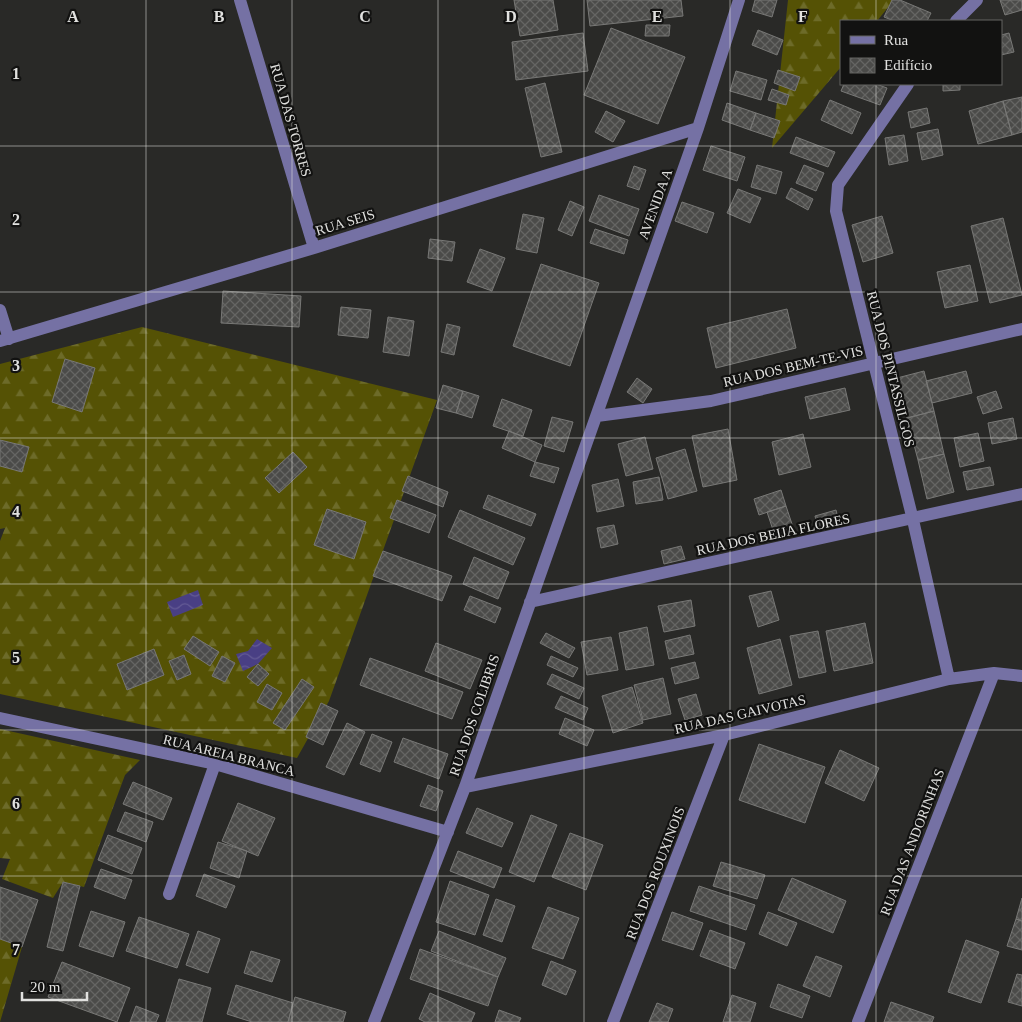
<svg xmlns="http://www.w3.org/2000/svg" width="1022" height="1022" font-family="'Times New Roman',serif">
	<defs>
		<pattern id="forest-firs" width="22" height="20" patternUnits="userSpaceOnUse" patternTransform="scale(1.25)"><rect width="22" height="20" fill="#555205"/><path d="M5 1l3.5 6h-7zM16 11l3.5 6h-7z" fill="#6d6b29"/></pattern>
		<pattern id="water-waves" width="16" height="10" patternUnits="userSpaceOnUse" patternTransform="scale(1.25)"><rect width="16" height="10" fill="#493f84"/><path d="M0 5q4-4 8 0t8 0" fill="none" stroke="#635a95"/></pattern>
		<pattern id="building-cross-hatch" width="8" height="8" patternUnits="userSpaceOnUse" patternTransform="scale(1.25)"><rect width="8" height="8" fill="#4b4b49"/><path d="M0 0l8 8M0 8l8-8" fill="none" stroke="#656563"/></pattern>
	</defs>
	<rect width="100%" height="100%" fill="#292927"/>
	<!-- forest -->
	<path fill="url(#forest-firs)" d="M788 0H894L877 21H841V67L772 148Z
		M142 327 437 400 329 701 297 758 0 694V541L5 528 0 529V364Z
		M0 729 140 760 125 775 84 887 63 882 53 898 2 879 10 859 0 858Z
		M0 939 22 947 0 1022Z"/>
	<!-- water -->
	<path fill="url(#water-waves)" d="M198 590 203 605 173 617 167 602Z
		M257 639 272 648 258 664 243 671 236 654 248 651Z"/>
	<!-- building -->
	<path fill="url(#building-cross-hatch)" stroke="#787876" d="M514 0H553L558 30 520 36Z
		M587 0H681L683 16 590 26Z
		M755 0H777L772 17 752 11Z
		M892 0H900L931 13 927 21H894L884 17Z
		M1000 0H1022V10L1005 15Z
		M646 25H670L669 36H645Z
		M611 28 685 57 658 124 584 95Z
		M758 30 783 40 777 55 752 45Z
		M583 33 588 71 516 80 512 42Z
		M1009 33 1014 52 1001 55V35Z
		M778 70 800 77 795 91 774 83Z
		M736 71 767 80 761 100 730 91Z
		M545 83 562 152 541 157 525 88Z
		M844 84H876L887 88 880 105 841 91Z
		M943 84H960V90L943 91Z
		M772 89 789 95 786 105 768 100Z
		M1022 97V132L1012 135 1003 101Z
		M830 100 861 113 852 134 821 120Z
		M1003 101 1012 135 978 144 969 111Z
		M727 103 756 113 750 130 722 120Z
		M927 108 930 123 911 128 908 112Z
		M606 111 625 121 613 142 595 132Z
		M756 113 780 121 774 138 750 130Z
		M938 129 943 155 922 160 917 133Z
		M904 135 908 161 889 165 885 138Z
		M796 137 835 152 828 167 790 153Z
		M711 146 745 157 737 181 703 170Z
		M757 165 782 172 776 194 751 187Z
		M804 165 824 173 816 191 796 183Z
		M634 166 646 170 639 190 627 186Z
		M791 188 813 199 808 210 786 198Z
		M738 189 761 198 750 223 727 213Z
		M599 195 639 209 629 236 589 221Z
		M570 201 584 207 572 236 558 230Z
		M682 202 714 213 707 233 675 221Z
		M523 214 544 218 537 253 516 249Z
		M882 216 893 253 863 262 852 225Z
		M1003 218 1022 295 990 303 971 226Z
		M595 229 628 240 624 254 590 243Z
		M430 239 455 242 452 261 428 258Z
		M480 249 505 258 492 291 467 282Z
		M541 264 599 283 570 366 513 346Z
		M970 265 978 301 945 308 937 272Z
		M223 291 301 296 299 327 221 323Z
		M341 307 371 310 368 338 338 335Z
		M787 309 796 348 716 368 707 328Z
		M388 317 414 321 409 356 383 352Z
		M447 324 460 327 454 355 441 352Z
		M65 359 95 368 82 412 52 402Z
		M924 371 934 411 907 418 897 378Z
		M966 371 972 393 932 403 926 381Z
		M637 378 652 389 643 403 627 392Z
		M443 385 463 391 456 413 436 408Z
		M845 388 850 410 810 419 805 397Z
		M463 391 479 396 472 418 456 413Z
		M996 391 1002 408 983 414 977 397Z
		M502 399 532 410 523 436 493 426Z
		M934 411 944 454 918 460 907 418Z
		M552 417 573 422 564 452 544 446Z
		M1013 418 1017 439 992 444 988 423Z
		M728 429 737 480 703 487 692 436Z
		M509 431 542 445 535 462 502 448Z
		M978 433 984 461 960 467 954 438Z
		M803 434 811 467 779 475 772 442Z
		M645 437 653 469 626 476 618 444Z
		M0 440 29 447 22 472 0 466Z
		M685 449 697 491 668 499 656 458Z
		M293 452 307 467 279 493 265 478Z
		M944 454 954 492 927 499 918 460Z
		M535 462 559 468 554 483 530 476Z
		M990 467 994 485 967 490 963 472Z
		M408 476 448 492 443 507 402 491Z
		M659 477 663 500 636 504 633 482Z
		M618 479 624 506 597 512 592 485Z
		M781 490 786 506 759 515 754 499Z
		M488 495 536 514 531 526 483 508Z
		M397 500 436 515 429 533 390 518Z
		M786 506 794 530 775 536 767 512Z
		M327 509 366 522 354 559 314 545Z
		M460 510 525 538 513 565 448 537Z
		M836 510 839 522 818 528 815 516Z
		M614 525 618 544 601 548 597 528Z
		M681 546 685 559 664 564 661 551Z
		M383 551 452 576 442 601 373 576Z
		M474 557 509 572 498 599 463 584Z
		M771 591 779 620 758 627 749 596Z
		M470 596 501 608 495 623 464 610Z
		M691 600 695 626 664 632 658 606Z
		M865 623 873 663 834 671 826 631Z
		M647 627 654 665 626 670 619 633Z
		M818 631 826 672 799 678 790 636Z
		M546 633 575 648 569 658 540 643Z
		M690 635 694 654 669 659 665 641Z
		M193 636 219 652 210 666 184 649Z
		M611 637 618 670 587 675 581 642Z
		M780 639 792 685 759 694 747 648Z
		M436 643 482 660 470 689 425 671Z
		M154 649 164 675 127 690 117 664Z
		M184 655 191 674 177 680 169 661Z
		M222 656 235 663 225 682 212 676Z
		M551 656 578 668 573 677 547 665Z
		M370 658 463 692 452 719 360 685Z
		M695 662 699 678 675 684 671 668Z
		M258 664 269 674 258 686 247 677Z
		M552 674 584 688 579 699 547 684Z
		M663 678 671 714 643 720 634 685Z
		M302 679 314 687 285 730 273 723Z
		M267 684 282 693 272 710 257 702Z
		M632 687 643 723 613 733 602 696Z
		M696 694 702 715 685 720 678 699Z
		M561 696 588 708 583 720 555 708Z
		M321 703 338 711 323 745 306 737Z
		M565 718 594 730 587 746 559 734Z
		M347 723 365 732 344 775 326 767Z
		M372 734 392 742 380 772 360 764Z
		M403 738 448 754 439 779 394 762Z
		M759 744 825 767 805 823 739 800Z
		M840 750 879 768 864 801 825 783Z
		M133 782 172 798 163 820 123 804Z
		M428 785 443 791 436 811 420 806Z
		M238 803 275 818 258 856 222 841Z
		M477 808 513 823 502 847 466 833Z
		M125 812 153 822 146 842 117 831Z
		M531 815 557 825 534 882 509 872Z
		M570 833 603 845 586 890 552 877Z
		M108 835 142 848 132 874 98 860Z
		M218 842 247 851 239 878 210 868Z
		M458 851 502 868 494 888 450 871Z
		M721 862 765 875 757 899 713 886Z
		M101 869 132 880 125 899 94 887Z
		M204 874 235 886 226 908 196 896Z
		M792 878 846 901 833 933 778 910Z
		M450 881 489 895 475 935 436 922Z
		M63 882 80 886 63 951 47 947Z
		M699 886 755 905 746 930 690 911Z
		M0 887 38 900 22 947 0 939Z
		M1022 898V921L1016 919Z
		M496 899 515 906 502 942 483 935Z
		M548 907 579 918 563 959 532 948Z
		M91 911 125 922 113 957 79 946Z
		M672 912 703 923 693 950 662 940Z
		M768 912 797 923 787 946 759 934Z
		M139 917 189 934 177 968 126 951Z
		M1016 919 1022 921V950L1007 946Z
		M710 930 745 943 735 969 700 956Z
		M198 931 220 939 208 973 186 965Z
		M439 931 506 958 498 977 431 951Z
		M966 940 999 952 981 1003 948 992Z
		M420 949 498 977 488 1006 410 979Z
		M251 951 280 960 272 982 244 973Z
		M816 956 842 966 830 997 803 986Z
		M551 961 576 971 566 995 542 985Z
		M62 962 130 988 117 1022 48 997Z
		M1017 974 1022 975V1006L1008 1002Z
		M179 979 211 988 202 1022H166Z
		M778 984 810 996 802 1018 770 1007Z
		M236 985 293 1003 288 1022H252L227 1014Z
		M430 993 475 1013 471 1022H425L419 1019Z
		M732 995 756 1003 750 1022H723Z
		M295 997 346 1012 343 1022H288Z
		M891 1002 934 1017 932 1022H884Z
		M657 1003 673 1009 668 1022H649Z
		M136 1006 159 1015 156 1022H130Z
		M499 1010 521 1018 519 1022H495Z"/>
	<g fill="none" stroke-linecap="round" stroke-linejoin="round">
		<!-- minor -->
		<path stroke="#7571a4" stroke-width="12" d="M240 0 314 248
			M956 21 977 0
			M908 84 838 185 836 211 913 520 949 679
			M0 310 9 339
			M0 341 314 248 698 128
			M597 416 711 401 1022 329
			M530 602 1022 494
			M0 718 215 764 448 832
			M465 787 724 735 949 679 994 673 1022 676
			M169 894 215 764
			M374 1022 465 787 698 128 739 0
			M613 1022 724 735
			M858 1022 994 673"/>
	</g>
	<!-- grid -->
	<path fill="none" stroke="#e1e1df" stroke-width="1" stroke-opacity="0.55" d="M146 0V1022M292 0V1022M438 0V1022M584 0V1022M730 0V1022M876 0V21M876 84V1022M0 146H1022M0 292H1022M0 438H1022M0 584H1022M0 730H1022M0 876H1022"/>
	<g text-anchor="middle" stroke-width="4.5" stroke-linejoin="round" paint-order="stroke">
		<!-- street labels -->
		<g font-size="14" fill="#e1e1df" stroke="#121211">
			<text transform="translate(291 120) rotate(74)" y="5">RUA DAS TORRES</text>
			<text transform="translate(655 204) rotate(-70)" y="5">AVENIDA A</text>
			<text transform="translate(345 222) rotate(-17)" y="5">RUA SEIS</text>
			<text transform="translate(793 366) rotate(-13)" y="5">RUA DOS BEM-TE-VIS</text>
			<text transform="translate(891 369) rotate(76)" y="5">RUA DOS PINTASSILGOS</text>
			<text transform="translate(773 534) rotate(-12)" y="5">RUA DOS BEIJA FLORES</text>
			<text transform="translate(740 714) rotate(-13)" y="5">RUA DAS GAIVOTAS</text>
			<text transform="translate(474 715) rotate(-71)" y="5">RUA DOS COLIBRIS</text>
			<text transform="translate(229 755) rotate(14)" y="5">RUA AREIA BRANCA</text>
			<text transform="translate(912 842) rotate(-69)" y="5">RUA DAS ANDORINHAS</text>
			<text transform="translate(655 873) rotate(-69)" y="5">RUA DOS ROUXINOIS</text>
		</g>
	</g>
	<g font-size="16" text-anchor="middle" font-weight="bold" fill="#e1e1df" stroke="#121211" stroke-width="4.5" stroke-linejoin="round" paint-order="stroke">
		<text x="73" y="22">A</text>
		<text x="219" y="22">B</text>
		<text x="365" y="22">C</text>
		<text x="511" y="22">D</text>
		<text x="657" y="22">E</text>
		<text x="803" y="22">F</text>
		<text x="16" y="79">1</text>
		<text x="16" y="225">2</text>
		<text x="16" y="371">3</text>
		<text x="16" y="517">4</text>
		<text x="16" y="663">5</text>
		<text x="16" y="809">6</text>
		<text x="16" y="955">7</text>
	</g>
	<!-- legend -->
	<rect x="840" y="20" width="162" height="65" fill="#121211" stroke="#656563"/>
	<rect x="850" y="36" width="25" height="8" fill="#7571a4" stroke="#656563"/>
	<text x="884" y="45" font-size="15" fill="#e1e1df">Rua</text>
	<rect x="850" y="58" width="25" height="15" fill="url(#building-cross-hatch)" stroke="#656563"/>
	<text x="884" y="70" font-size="15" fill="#e1e1df">Edifício</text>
	<!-- scale -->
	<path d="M22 992v8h65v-8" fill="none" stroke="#e1e1df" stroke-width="2.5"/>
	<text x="30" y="992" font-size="15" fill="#e1e1df" stroke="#121211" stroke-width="4" paint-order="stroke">20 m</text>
</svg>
